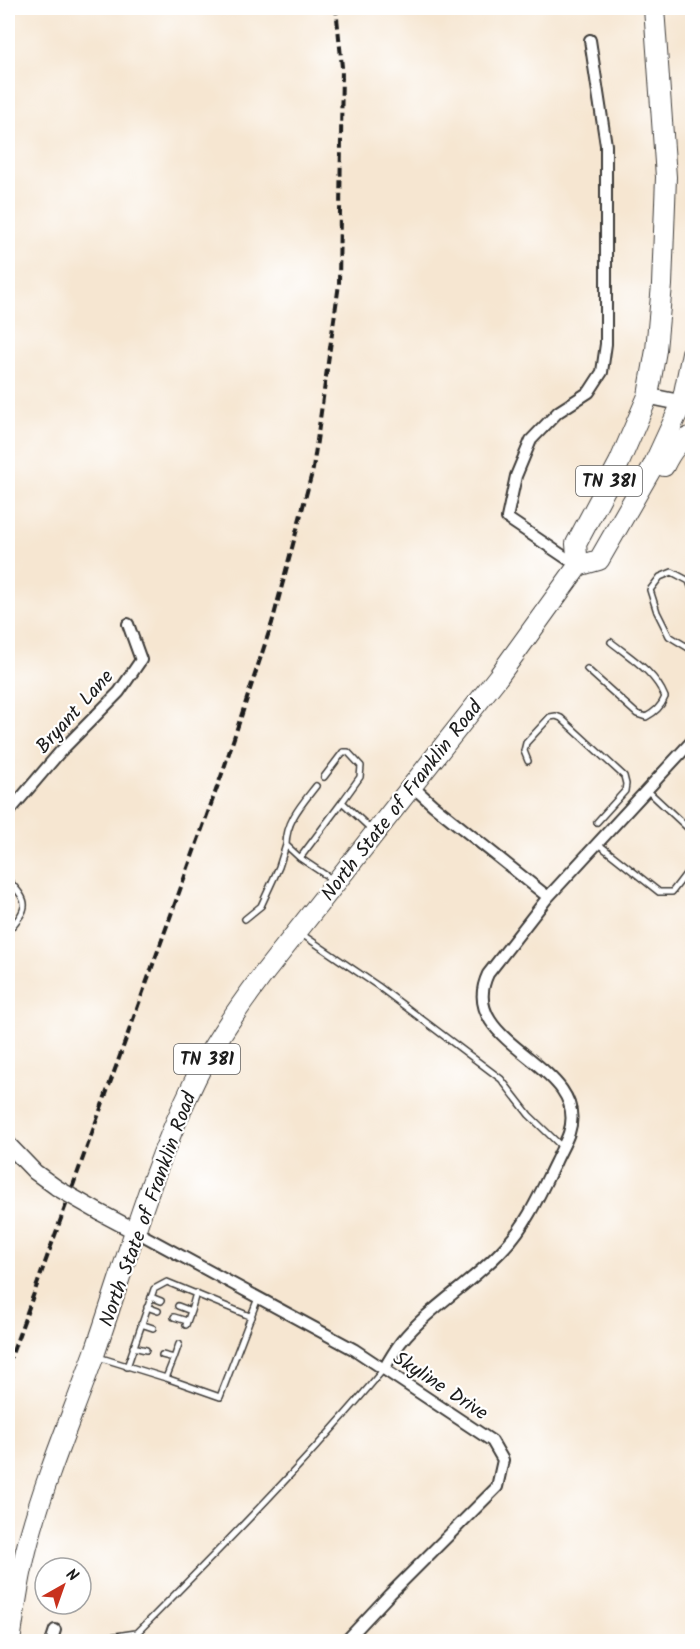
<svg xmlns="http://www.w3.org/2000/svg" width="700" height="1649" font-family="Kalam,sans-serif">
	<rect width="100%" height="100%" fill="#fff"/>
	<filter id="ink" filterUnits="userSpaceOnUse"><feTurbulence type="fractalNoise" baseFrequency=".0167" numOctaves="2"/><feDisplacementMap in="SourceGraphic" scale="12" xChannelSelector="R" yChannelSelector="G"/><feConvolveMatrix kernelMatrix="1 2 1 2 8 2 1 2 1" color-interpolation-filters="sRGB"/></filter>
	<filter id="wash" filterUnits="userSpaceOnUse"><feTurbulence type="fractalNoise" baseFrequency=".008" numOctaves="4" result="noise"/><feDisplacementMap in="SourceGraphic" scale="24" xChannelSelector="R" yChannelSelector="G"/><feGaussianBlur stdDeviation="1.35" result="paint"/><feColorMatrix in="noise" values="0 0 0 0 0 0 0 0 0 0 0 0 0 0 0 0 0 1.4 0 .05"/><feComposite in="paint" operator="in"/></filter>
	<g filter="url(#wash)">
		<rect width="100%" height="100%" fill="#f6e6d1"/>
	</g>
	<g filter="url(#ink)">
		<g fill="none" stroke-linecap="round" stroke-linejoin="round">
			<defs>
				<path id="lane" d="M692 589 689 581 672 572 660 577 650 590 657 612 669 636 692 650
					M587 669 637 714 646 717C655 712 661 707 665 697 655 672 631 658 611 642
					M528 761 524 751 526 743 550 717 556 716 561 718 624 776 626 784 625 791 597 822
					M324 777 343 752H348L361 766 360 777 342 802 372 830
					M316 786C302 804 286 821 286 845L300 858 333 880
					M648 791 692 832
					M597 843 659 892H672L692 866
					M300 858 342 802
					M8 880C30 903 29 907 8 931
					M245 919 261 906 279 867 286 845
					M300 933 378 986 501 1079 529 1115 562 1147
					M151 1297 161 1301
					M178 1306 191 1311 186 1325
					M147 1307 158 1311
					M191 1311 196 1293
					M174 1317 187 1321
					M141 1324 153 1328
					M133 1347 146 1350
					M162 1355 174 1358 179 1344
					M98 1357 166 1378 220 1397 258 1298
					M127 1367 154 1289 167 1282 252 1317
					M166 1378 174 1358
					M76 1642 136 1633
					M128 1642C215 1554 304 1465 383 1370"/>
				<path id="street" d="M578 566 507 518 516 476 531 440 558 412 589 392 602 372 606 344V145L590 40
					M412 786 433 805 548 897
					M8 813 60 752 119 692 141 660 128 624
					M135 1231 355 1350 492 1441 503 1460 497 1487 389 1595 345 1642
					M384 1369C389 1360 395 1350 401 1342 430 1306 474 1282 505 1247 528 1223 541 1191 556 1161 560 1152 566 1142 569 1133 592 1063 454 1046 488 974L548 897 692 741
					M51 1642 55 1630"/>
				<path id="secondary" d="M648 396 692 405
					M8 1144 35 1172 57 1188
					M99 1212 135 1231"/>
				<path id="highway" d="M664 466C671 452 677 442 692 436
					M578 566 576 544 619 463 648 396 656 350 662 285 666 177 654 8
					M10 1642C15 1607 20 1572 29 1539 46 1476 72 1416 94 1355 126 1262 152 1167 196 1078 214 1042 238 1008 262 976L498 677 578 566 599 560 653 466 682 403 692 353"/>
			</defs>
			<!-- lane casing -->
			<use href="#lane" stroke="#3d3a37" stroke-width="8"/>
			<!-- street casing -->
			<use href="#street" stroke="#3d3a37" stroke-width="14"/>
			<!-- secondary casing -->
			<use href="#secondary" stroke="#3d3a37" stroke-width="18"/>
			<!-- highway casing -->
			<use href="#highway" stroke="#3d3a37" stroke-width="22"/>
			<!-- lane -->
			<use href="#lane" stroke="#fff" stroke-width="5"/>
			<!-- street -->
			<use href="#street" stroke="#fff" stroke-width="10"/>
			<!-- secondary -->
			<use href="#secondary" stroke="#fff" stroke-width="15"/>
			<!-- highway -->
			<use href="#highway" stroke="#fff" stroke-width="20"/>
			<!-- rail -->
			<path stroke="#1c1c1c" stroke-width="4" stroke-dasharray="9 4.5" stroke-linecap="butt" d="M8 1365 223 771 272 623 313 469 339 284 342 67 336 8"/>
			<defs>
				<path id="secondary-bridge" d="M57 1188 99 1212"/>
			</defs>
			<!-- secondary-bridge casing -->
			<use href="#secondary-bridge" stroke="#3d3a37" stroke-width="18" stroke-linecap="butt"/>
			<!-- secondary-bridge -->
			<use href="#secondary-bridge" stroke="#fff" stroke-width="15"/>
		</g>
	</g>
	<g text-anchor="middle" stroke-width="4.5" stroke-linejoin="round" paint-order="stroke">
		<!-- shield labels -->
		<g fill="#fff" stroke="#606060" stroke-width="1.5">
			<rect x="576" y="466" width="66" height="30" rx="4.5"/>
			<rect x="174" y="1044" width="66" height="30" rx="4.5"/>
		</g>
		<g font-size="18" font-weight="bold" fill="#1c1c1c">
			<text x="609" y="487">TN 381</text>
			<text x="207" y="1065">TN 381</text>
		</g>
		<!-- street labels -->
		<g font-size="20" fill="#1c1c1c" stroke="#fff">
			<text transform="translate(74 711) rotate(-48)" y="7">Bryant Lane</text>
			<text transform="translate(401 800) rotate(-52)" y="7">North State of Franklin Road</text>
			<text transform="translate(147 1209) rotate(-70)" y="7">North State of Franklin Road</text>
			<text transform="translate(441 1385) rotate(33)" y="7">Skyline Drive</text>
		</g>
	</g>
	<!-- margin -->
	<rect width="700" height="1649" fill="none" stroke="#fff" stroke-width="30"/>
	<!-- north arrow -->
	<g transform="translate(63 1586) rotate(40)"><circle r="28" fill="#ffffff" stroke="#a4a4a4" stroke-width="1.5"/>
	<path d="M0-4.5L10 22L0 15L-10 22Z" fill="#c8321e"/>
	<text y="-9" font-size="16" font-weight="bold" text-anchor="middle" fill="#1c1c1c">N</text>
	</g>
</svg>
